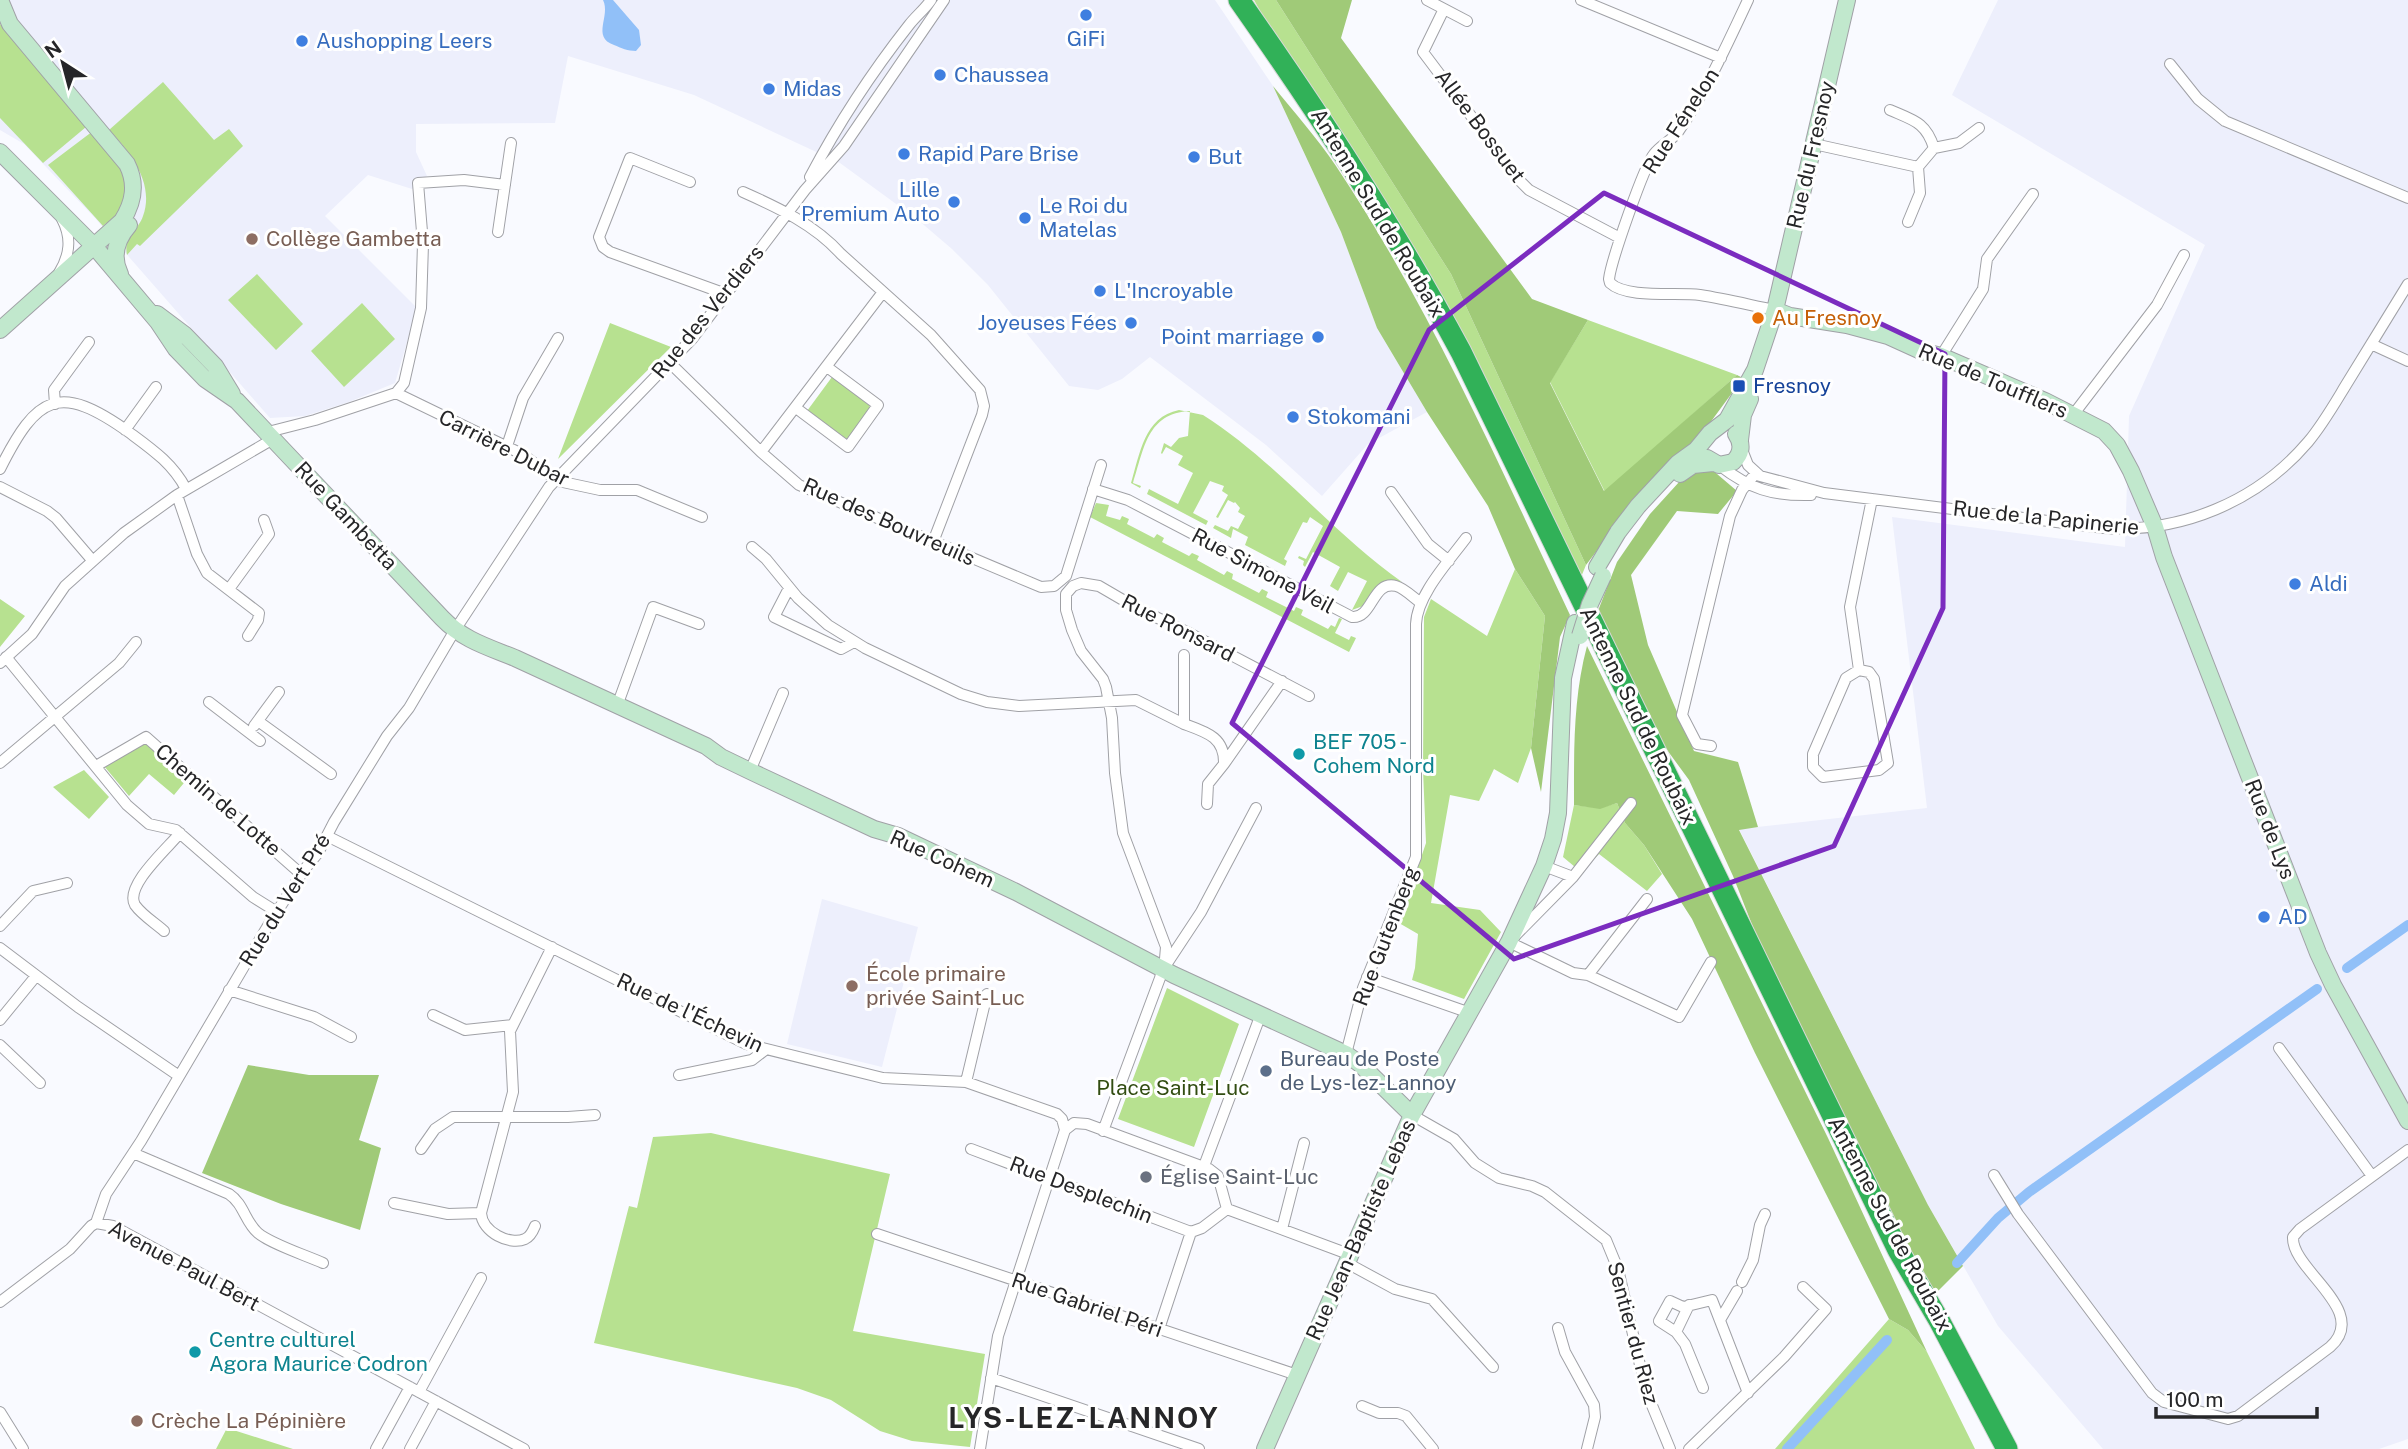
<svg xmlns="http://www.w3.org/2000/svg" width="2408" height="1449" font-family="'Public Sans',sans-serif">
	<rect width="100%" height="100%" fill="#f9faff"/>
	<!-- built -->
	<path fill="#edeffc" d="M0 0H1215L1273 86 1341 232 1377 328 1427 412 1368 444 1322 496 1266 445 1150 357 1122 379 1098 390 1069 386 988 285 952 249 918 220 840 163 694 95 568 56 555 123 416 124V152L427 176 412 189 368 175 325 216 417 308 395 383 349 402 305 416 270 418 94 217 24 144 0 130Z
		M1998 0H2408V1439L2379 1449H2103L1998 1326 1928 1205 1739 829 1927 808 1892 517 2125 547 2129 416 2205 245 1952 95Z
		M822 899 918 927 882 1067 787 1044Z"/>
	<!-- green -->
	<path fill="#b7e190" d="M1254 0H1276L1451 274 1586 565 1579 582Z
		M0 24 86 127 43 163 0 118Z
		M163 82 214 140 229 129 243 146 140 246 137 244 127 255C123 237 138 231 143 216 155 183 130 152 109 130Z
		M93 131C112 154 141 179 120 210 116 216 109 221 103 226L48 165Z
		M257 274 303 324 276 350 228 300Z
		M362 303 395 339 344 387 311 351Z
		M1588 320 1737 375 1605 492 1550 382Z
		M610 323 671 347 558 459Z
		M832 377 869 404 871 411 850 438 843 439 807 411Z
		M1179 410 1203 415C1277 462 1331 532 1402 582 1380 576 1373 589 1363 606L1352 610 1367 581 1348 572 1338 591 1330 586 1340 567 1313 552 1305 567 1303 565 1304 561 1298 558 1299 556 1306 559 1323 526 1310 517 1307 523 1303 522 1284 559 1287 561 1285 566 1245 545 1248 537 1233 529 1231 538 1213 528 1215 525 1228 531 1231 526 1238 529 1245 516 1238 512 1240 508 1235 502 1234 503 1228 500 1218 518 1216 517 1228 495 1222 491 1224 486 1210 481 1193 513 1208 521 1206 525 1147 494 1149 489 1178 504 1193 473 1178 465 1183 456 1166 447 1162 454 1161 453 1164 443 1171 447 1179 438 1188 436 1190 411C1147 413 1144 449 1133 483L1141 486 1140 488 1131 483C1140 454 1144 417 1179 410Z
		M1096 503 1109 505 1106 516 1120 520 1122 516 1129 519 1127 524 1154 538 1157 534 1164 538 1162 542 1189 556 1192 553 1199 556 1197 560 1224 575 1227 571 1233 574 1232 579 1259 593 1262 589 1268 592 1266 597 1294 611 1296 607 1303 610 1301 615 1328 629 1331 625 1335 627 1339 618 1342 619 1335 633 1349 640 1351 636 1356 638 1349 652 1090 517Z
		M1515 569 1545 616 1531 748 1518 783 1494 769 1479 801 1450 795 1431 903 1480 910 1501 932 1464 999 1412 980 1415 968 1418 934 1399 923 1426 843 1423 770 1424 617 1431 599 1487 636Z
		M0 599 25 616 0 647Z
		M146 742 188 778 174 795 149 774 129 796 104 766Z
		M84 770 109 797 89 819 53 787Z
		M1617 803 1625 823 1644 845 1662 874 1647 891 1599 854 1581 872 1563 857 1574 805 1600 808Z
		M1167 988 1239 1024 1194 1147 1118 1119Z
		M711 1133 890 1174 853 1331 985 1354 970 1447 912 1441 880 1431 831 1400 797 1388 594 1343 629 1206 637 1208 653 1137Z
		M1889 1319 1908 1330 1927 1352 1975 1449H1775Z
		M227 1428 293 1449H216Z"/>
	<!-- forest -->
	<path fill="#a0ca78" d="M1276 0H1352L1341 38 1532 299 1588 320 1550 383 1604 491 1737 375 1743 378 1704 431 1621 519 1586 565 1451 274Z
		M1273 86C1294 112 1317 138 1336 166 1430 307 1498 463 1570 615L1560 637 1541 792 1531 748 1545 616 1515 569 1488 506 1427 412 1377 328 1341 232Z
		M1710 468 1737 491 1718 514 1677 511 1631 575 1648 645 1694 751 1738 762 1758 827 1739 830 1928 1205 1963 1266 1935 1294 1902 1234 1767 963 1733 876 1689 780 1651 728 1596 616 1617 562 1650 514 1680 481 1695 470Z
		M1587 646 1828 1138 1927 1352 1908 1330 1889 1319 1755 1053 1692 919 1644 845 1625 823 1617 803 1600 809 1574 805C1574 752 1573 698 1587 646Z
		M248 1065 309 1075H379L359 1140 381 1148 360 1230 281 1204 202 1173Z"/>
	<!-- water -->
	<path fill="#91c0f8" d="M603 0H613L639 30 641 45 636 51C628 51 621 48 614 45 591 37 611 16 603 0Z"/>
	<g fill="none" stroke-linecap="round" stroke-linejoin="round">
		<!-- canal -->
		<path stroke="#91c0f8" stroke-width="10" d="M2347 968 2408 925
			M1957 1263 1998 1218 2029 1192 2317 989
			M1787 1449 1887 1340"/>
		<defs>
			<path id="street" d="M1427 0 1467 21
				M1581 0 1721 58
				M1748 0C1727 45 1706 91 1678 132 1671 141 1661 145 1654 154 1644 166 1611 261 1609 279L1610 283C1627 299 1677 292 1700 295 1725 299 1750 305 1775 310
				M1444 9 1423 52 1520 181 1529 190 1620 238
				M2170 64 2198 99 2225 121 2408 198
				M1890 110C1913 120 1926 122 1934 148L1918 167
				M1814 144 1918 167 1920 193 1908 222
				M1934 148 1959 143 1979 128
				M810 177C838 124 872 72 909 25 916 16 925 9 931 0
				M690 182 630 158 599 237 603 247 610 252 726 294
				M743 192C779 208 815 225 841 254L931 335 980 390 984 406 982 415 933 542
				M498 232 511 143
				M59 273C70 255 72 238 62 219
				M2371 344 2408 361
				M1941 356 1983 289 1987 259 2033 194
				M670 363 761 452 799 485 1041 587 1054 586 1066 576 1101 465
				M396 393 404 383 421 308 423 244 418 183 464 180 505 185
				M55 404 54 390 89 342
				M796 408 848 447 878 405 827 367
				M2073 415 2157 305 2184 255
				M125 430 156 387
				M268 432 315 420 396 393 522 454 558 481 600 490H637L702 517
				M507 446 523 398 558 338
				M1741 447 1748 465 1760 476 1824 493 2104 528C2181 533 2257 502 2308 442 2324 423 2336 401 2349 380 2369 348 2388 316 2408 284
				M761 452 883 292
				M1719 465C1750 489 1772 496 1811 495
				M0 469C37 395 59 382 130 433 153 450 173 464 186 489
				M0 487 47 511 56 518 92 560
				M1093 489 1128 500 1352 617C1373 619 1372 580 1396 586 1404 588 1414 598 1421 603
				M1391 492 1428 544 1449 561
				M177 495 197 554 207 573 259 613 258 620 248 636
				M752 547 766 559 798 598 828 625 865 648 961 694 987 702 1019 706 1136 700 1184 724
				M789 588 774 617 841 649 854 642
				M229 589 269 534 264 520
				M1184 655V724C1206 732 1225 737 1224 764L1282 681
				M6 657 127 805 149 824 176 830 253 897 277 912
				M0 663 32 634 65 586 124 533 177 495 273 439
				M1859 670 1846 678 1813 754V767L1823 777 1879 770 1888 763 1874 679 1869 672 1859 670 1850 607 1872 499
				M209 702 260 741
				M617 706 653 607 699 624
				M258 721 331 774
				M254 726 279 692
				M1711 746 1697 744 1682 715 1730 516 1742 490 1756 473
				M0 763 119 663 136 642
				M96 766 146 737 301 874
				M750 771 783 693
				M1631 803 1573 877 1509 942 1573 973 1588 975 1679 1017 1711 962
				M1207 804 1208 784 1224 764
				M327 836 746 1044 883 1078 966 1082 1057 1114 1062 1119 1065 1130
				M1544 866 1573 877
				M0 926 33 891 67 883
				M164 931C155 923 142 915 135 905 124 886 168 848 180 833
				M0 948 78 1007 179 1076
				M1166 965 1201 912 1256 808
				M1588 975 1647 899
				M1367 977 1470 1013
				M229 990 314 1017 351 1037
				M433 1015 465 1030 512 1025
				M0 1020 36 976
				M0 1045 40 1083
				M2279 1048 2372 1176
				M1346 1054 1363 988 1416 857V624C1417 595 1449 561 1466 538
				M679 1075 752 1060 765 1050
				M966 1082 987 994
				M1412 1115 1454 1139 1475 1163 1499 1178 1532 1186 1545 1192 1606 1240 1618 1269 1640 1365 1651 1403 1670 1449
				M1065 1130 1074 1123 1087 1124 1209 1169 1218 1176 1227 1209
				M1103 1131 1160 978 1165 959 1166 947 1123 833 1115 773 1112 718 1106 687 1103 679 1081 651 1072 630 1066 610V594L1073 586 1081 583 1099 586 1135 607 1191 634 1309 696
				M421 1149 435 1129 453 1117H568L595 1115
				M971 1149 1191 1232
				M133 1153 229 1194C244 1204 245 1222 258 1233 271 1244 305 1255 323 1263
				M1204 1166 1261 1014
				M1994 1175 2018 1214 2152 1393 2164 1402 2228 1419 2238 1416 2330 1347C2371 1311 2291 1270 2293 1237L2300 1229 2408 1150
				M394 1203 448 1214 481 1213 513 1092 510 1031 552 947
				M1227 1209 1351 1255
				M481 1213C482 1232 510 1246 525 1239 530 1237 533 1231 535 1226
				M96 1223 113 1226 524 1449
				M1282 1229 1304 1143
				M1191 1232 1202 1228 1227 1209
				M877 1234 1297 1375
				M1347 1263 1395 1289 1432 1299 1493 1367
				M1742 1282 1753 1260 1760 1225 1765 1214
				M0 1302 70 1249 91 1226 96 1223 106 1194 141 1141 269 924 304 870 318 853 334 822 387 736 409 708 455 630 549 487 692 339 805 190 844 146 944 0
				M1689 1305 1676 1332 1659 1321 1670 1301 1683 1307 1712 1300 1748 1393
				M1720 1320 1737 1291
				M1558 1328 1565 1352 1594 1405 1595 1417 1587 1449
				M1159 1329 1191 1232
				M1676 1332 1685 1344 1703 1388
				M991 1378 1199 1449
				M419 1392 481 1278
				M1362 1406 1379 1413H1398L1406 1416 1433 1449
				M0 1412 23 1449
				M376 1449 410 1387
				M410 1449 436 1401
				M980 1449 998 1336 1065 1130
				M1689 1449 1784 1357 1826 1309 1803 1287"/>
			<path id="secondary" d="M0 152 94 246 158 322 176 349 205 379 237 401 442 618C463 640 488 647 515 658L706 746 721 757 750 771 874 829 898 836 1016 892 1174 975 1346 1054 1360 1064 1412 1115
				M120 274C111 256 116 240 129 225
				M1775 310 1790 316 1847 325 1888 336 1921 351 1941 356 2045 401 2104 431 2117 445 2131 471 2155 527 2164 557 2318 953 2333 985 2408 1121
				M157 314 185 335 215 366 232 394
				M0 330 122 221C134 202 137 184 127 164L10 24 0 0
				M1740 440 1743 415 1750 399
				M1707 458 1719 465 1733 462C1742 454 1743 444 1736 434
				M1680 474 1693 465 1713 463
				M1597 567 1618 532 1638 506 1678 463 1696 450 1710 433 1727 420 1755 370 1775 310 1847 0
				M1265 1449 1412 1115 1509 942 1544 866 1553 839 1558 813 1563 678 1575 623"/>
			<path id="highway" d="M1239 0C1319 114 1395 229 1461 352L1898 1250 1940 1322 2007 1449"/>
		</defs>
		<!-- street casing -->
		<use href="#street" stroke="#a0a1a6" stroke-width="12"/>
		<!-- secondary casing -->
		<use href="#secondary" stroke="#a0a1a6" stroke-width="18"/>
		<!-- highway casing -->
		<use href="#highway" stroke="#d8d8d8" stroke-width="23"/>
		<!-- street -->
		<use href="#street" stroke="#fff" stroke-width="10"/>
		<!-- secondary -->
		<use href="#secondary" stroke="#c1e8cd" stroke-width="16"/>
		<!-- highway -->
		<use href="#highway" stroke="#31b158" stroke-width="21"/>
		<defs>
			<path id="secondary-bridge" d="M1580 636 1590 604 1603 576"/>
		</defs>
		<!-- secondary-bridge casing -->
		<use href="#secondary-bridge" stroke="#a0a1a6" stroke-width="18" stroke-linecap="butt"/>
		<!-- secondary-bridge -->
		<use href="#secondary-bridge" stroke="#c1e8cd" stroke-width="16"/>
	</g>
	<!-- marked area -->
	<path fill="none" stroke="#7b2cbf" stroke-width="5" stroke-linejoin="round" d="M1604 193 1945 354 1943 608 1834 846 1514 959 1232 723 1429 330Z"/>
	<!-- markers -->
	<g fill="#3f7fe0" stroke="#fff" stroke-width="2.5">
		<circle cx="1086" cy="15" r="7"/>
		<circle cx="302" cy="41" r="7"/>
		<circle cx="940" cy="75" r="7"/>
		<circle cx="769" cy="89" r="7"/>
		<circle cx="904" cy="154" r="7"/>
		<circle cx="1194" cy="157" r="7"/>
		<circle cx="954" cy="202" r="7"/>
		<circle cx="1025" cy="218" r="7"/>
		<circle cx="1100" cy="291" r="7"/>
		<circle cx="1131" cy="323" r="7"/>
		<circle cx="1318" cy="337" r="7"/>
		<circle cx="1293" cy="417" r="7"/>
		<circle cx="2295" cy="584" r="7"/>
		<circle cx="2264" cy="917" r="7"/>
	</g>
	<g fill="#8d6e63" stroke="#fff" stroke-width="2.5">
		<circle cx="252" cy="239" r="7"/>
		<circle cx="852" cy="986" r="7"/>
		<circle cx="137" cy="1421" r="7"/>
	</g>
	<circle fill="#e8710a" stroke="#fff" stroke-width="2.5" cx="1758" cy="318" r="7"/>
	<rect fill="#1a4fb4" stroke="#fff" stroke-width="2.5" x="1732" y="379" width="14" height="14" rx="3.5"/>
	<g fill="#0f9aa8" stroke="#fff" stroke-width="2.5">
		<circle cx="1299" cy="754" r="7"/>
		<circle cx="195" cy="1352" r="7"/>
	</g>
	<circle fill="#5c6f8a" stroke="#fff" stroke-width="2.5" cx="1266" cy="1071" r="7"/>
	<circle fill="#6b7280" stroke="#fff" stroke-width="2.5" cx="1146" cy="1177" r="7"/>
	<g text-anchor="middle" stroke-width="6" stroke-linejoin="round" paint-order="stroke">
		<!-- shop labels -->
		<g font-size="21" fill="#366cbe" stroke="#fff" text-anchor="start">
			<text x="1086" y="46" text-anchor="middle">GiFi</text>
			<text x="316" y="48">Aushopping Leers</text>
			<text x="954" y="82">Chaussea</text>
			<text x="783" y="96">Midas</text>
			<text x="918" y="161">Rapid Pare Brise</text>
			<text x="1208" y="164">But</text>
			<text x="940" y="197" text-anchor="end">Lille<tspan x="940" dy="24">Premium Auto</tspan></text>
			<text x="1039" y="213">Le Roi du<tspan x="1039" dy="24">Matelas</tspan></text>
			<text x="1114" y="298">L'Incroyable</text>
			<text x="1117" y="330" text-anchor="end">Joyeuses Fées</text>
			<text x="1304" y="344" text-anchor="end">Point marriage</text>
			<text x="1307" y="424">Stokomani</text>
			<text x="2309" y="591">Aldi</text>
			<text x="2278" y="924">AD</text>
		</g>
		<!-- street labels -->
		<g font-size="21" fill="#262628" stroke="#fff">
			<text transform="translate(1681 121) rotate(-57)" y="7">Rue Fénelon</text>
			<text transform="translate(1480 126) rotate(53)" y="7">Allée Bossuet</text>
			<text transform="translate(1811 155) rotate(-77)" y="7">Rue du Fresnoy</text>
			<text transform="translate(1378 213) rotate(59)" y="7">Antenne Sud de Roubaix</text>
			<text transform="translate(708 312) rotate(-51)" y="7">Rue des Verdiers</text>
			<text transform="translate(1993 381) rotate(23)" y="7">Rue de Toufflers</text>
			<text transform="translate(504 448) rotate(27)" y="7">Carrière Dubar</text>
			<text transform="translate(346 516) rotate(47)" y="7">Rue Gambetta</text>
			<text transform="translate(2046 518) rotate(6)" y="7">Rue de la Papinerie</text>
			<text transform="translate(889 522) rotate(24)" y="7">Rue des Bouvreuils</text>
			<text transform="translate(1263 571) rotate(28)" y="7">Rue Simone Veil</text>
			<text transform="translate(1178 628) rotate(27)" y="7">Rue Ronsard</text>
			<text transform="translate(1638 716) rotate(64)" y="7">Antenne Sud de Roubaix</text>
			<text transform="translate(218 800) rotate(41)" y="7">Chemin de Lotte</text>
			<text transform="translate(2270 829) rotate(69)" y="7">Rue de Lys</text>
			<text transform="translate(942 859) rotate(24)" y="7">Rue Cohem</text>
			<text transform="translate(285 900) rotate(-58)" y="7">Rue du Vert Pré</text>
			<text transform="translate(1386 936) rotate(-69)" y="7">Rue Gutenberg</text>
			<text transform="translate(690 1013) rotate(25)" y="7">Rue de l'Échevin</text>
			<text transform="translate(1081 1190) rotate(21)" y="7">Rue Desplechin</text>
			<text transform="translate(1890 1224) rotate(62)" y="7">Antenne Sud de Roubaix</text>
			<text transform="translate(1361 1230) rotate(-66)" y="7">Rue Jean-Baptiste Lebas</text>
			<text transform="translate(184 1266) rotate(28)" y="7">Avenue Paul Bert</text>
			<text transform="translate(1087 1305) rotate(19)" y="7">Rue Gabriel Péri</text>
			<text transform="translate(1633 1333) rotate(75)" y="7">Sentier du Riez</text>
		</g>
		<!-- education labels -->
		<g font-size="21" fill="#785e54" stroke="#fff" text-anchor="start">
			<text x="266" y="246">Collège Gambetta</text>
			<text x="866" y="981">École primaire<tspan x="866" dy="24">privée Saint-Luc</tspan></text>
			<text x="151" y="1428">Crèche La Pépinière</text>
		</g>
		<!-- food labels -->
		<g font-size="21" fill="#c56008" stroke="#fff" text-anchor="start">
			<text x="1772" y="325">Au Fresnoy</text>
		</g>
		<!-- transit labels -->
		<g font-size="21" fill="#164399" stroke="#fff" text-anchor="start">
			<text x="1753" y="393">Fresnoy</text>
		</g>
		<!-- culture labels -->
		<g font-size="21" fill="#0d838f" stroke="#fff" text-anchor="start">
			<text x="1313" y="749">BEF 705 -<tspan x="1313" dy="24">Cohem Nord</tspan></text>
			<text x="209" y="1347">Centre culturel<tspan x="209" dy="24">Agora Maurice Codron</tspan></text>
		</g>
		<!-- service labels -->
		<g font-size="21" fill="#4e5e75" stroke="#fff" text-anchor="start">
			<text x="1280" y="1066">Bureau de Poste<tspan x="1280" dy="24">de Lys-lez-Lannoy</tspan></text>
		</g>
		<!-- park labels -->
		<g font-size="21" fill="#324d12" stroke="#fff">
			<text x="1173" y="1095">Place Saint-Luc</text>
		</g>
		<!-- worship labels -->
		<g font-size="21" fill="#5b616d" stroke="#fff" text-anchor="start">
			<text x="1160" y="1184">Église Saint-Luc</text>
		</g>
		<!-- district labels -->
		<g font-size="28" font-weight="bold" letter-spacing="2" fill="#262628" stroke="#fff">
			<text x="1084" y="1428">LYS-LEZ-LANNOY</text>
		</g>
	</g>
	<!-- north arrow -->
	<g transform="translate(63 63) rotate(324)" stroke="#ffffff" stroke-width="5" paint-order="stroke">
	<path d="M0-5L12 26L0 18L-12 26Z" fill="#262628"/>
	<text y="-10" font-size="19" font-weight="bold" text-anchor="middle" fill="#262628">N</text>
	</g>
	<!-- scale -->
	<path d="M2156 1407v10h161v-10" fill="none" stroke="#262628" stroke-width="3.5"/>
	<text x="2166" y="1407" font-size="21" fill="#262628" stroke="#ffffff" stroke-width="5" paint-order="stroke">100 m</text>
</svg>
